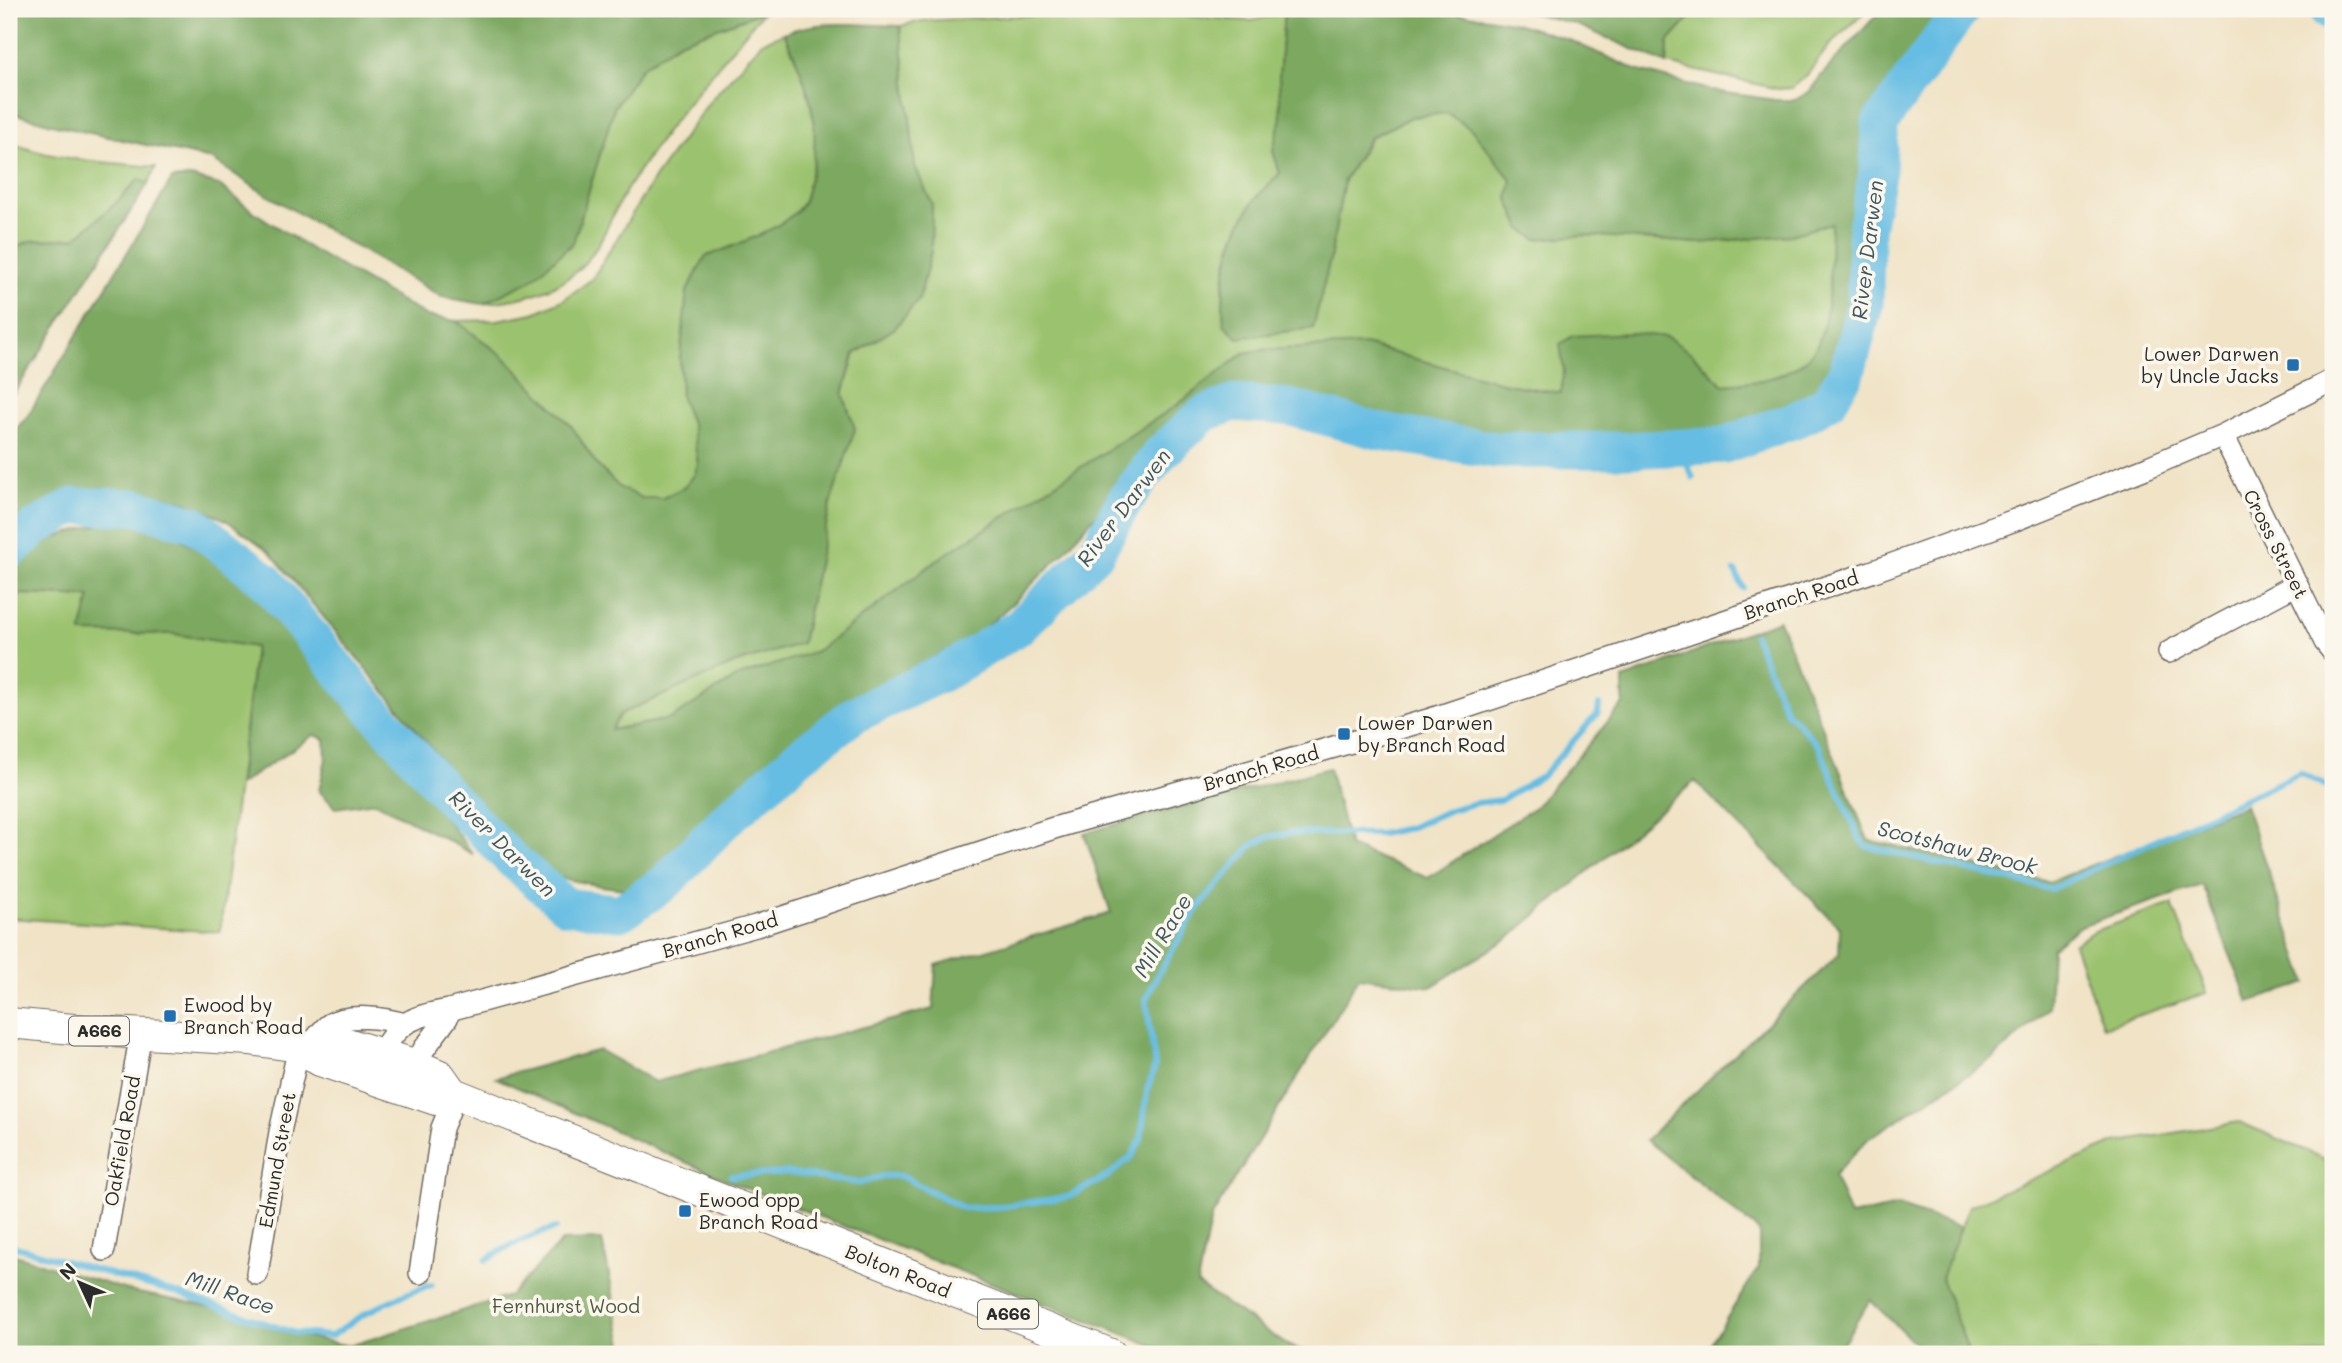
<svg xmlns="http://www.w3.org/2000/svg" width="2342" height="1363" font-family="Mali,sans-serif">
	<rect width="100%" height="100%" fill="#fbf7ec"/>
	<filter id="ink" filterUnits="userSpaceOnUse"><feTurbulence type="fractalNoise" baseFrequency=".0143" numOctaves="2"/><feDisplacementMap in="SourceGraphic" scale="14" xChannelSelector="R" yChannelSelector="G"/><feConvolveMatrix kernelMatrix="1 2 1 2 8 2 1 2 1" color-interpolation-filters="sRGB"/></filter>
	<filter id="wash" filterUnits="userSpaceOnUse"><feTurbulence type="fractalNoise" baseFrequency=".00686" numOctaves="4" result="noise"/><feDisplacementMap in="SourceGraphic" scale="28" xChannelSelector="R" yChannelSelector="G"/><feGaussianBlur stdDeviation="1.57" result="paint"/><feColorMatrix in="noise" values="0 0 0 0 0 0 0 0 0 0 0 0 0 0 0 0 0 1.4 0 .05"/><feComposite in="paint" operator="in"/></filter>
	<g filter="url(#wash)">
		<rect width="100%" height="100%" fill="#f0e3c6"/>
		<!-- green -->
		<path fill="#9bc26e" stroke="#63764c" stroke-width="2" d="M1698 9H1868L1828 47 1807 75 1792 88 1778 89 1667 64 1668 42Z
			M764 11C715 69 664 129 624 194 607 223 601 252 572 275 546 295 514 300 482 304L530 281 573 243 614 108 642 67 679 42Z
			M1116 11 1251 21 1284 13 1279 77 1281 117 1273 151 1280 173C1271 183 1258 194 1251 205 1227 243 1220 281 1224 324L1313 328 1330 259 1344 180 1371 137 1411 117 1447 113 1472 130 1512 181 1508 199 1521 229 1537 239 1585 235 1698 243 1791 235 1831 223C1830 254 1832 328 1813 352 1792 378 1754 383 1723 385L1691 353 1564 371 1562 393 1506 384 1365 345 1262 350 1244 353 1176 406 940 558 817 651 739 676 670 719 610 730 620 714 736 663 802 643 831 501 855 429 843 394 855 354 895 328 919 299 931 251 932 204 915 167 900 26 921 21Z
			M784 33C808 82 824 128 809 182 807 188 806 197 803 203 787 229 732 246 705 257L680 358 681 398 692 425 698 464 694 476 683 488 663 498H642L620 488 597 465 571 427 503 356 456 321 497 320 534 313 563 300 592 279 655 177 710 101 762 42Z
			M9 142C54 161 108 162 156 167L148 184 139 180 114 205 75 238 30 241 9 250Z
			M22 594 90 597 82 633 174 634 255 647 220 932 9 918V599Z
			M2172 904 2207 993 2103 1027 2074 944 2095 931Z
			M2239 1122 2323 1158 2333 1177V1354H1969L1941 1278 1969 1206 2115 1143Z"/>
		<!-- forest -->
		<path fill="#7ca861" stroke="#546a46" stroke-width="2" d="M9 9H778L764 11 679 42 642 67 614 108 573 243 530 281 482 304 442 297 262 192 211 159 67 128 15 114 9 99Z
			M1296 9H1432L1512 22 1567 39 1636 70 1714 91 1775 100H1795L1809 92 1821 76 1882 9H1956L1874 120 1871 160 1864 205 1857 304 1835 376 1818 398 1787 418 1741 429 1489 440 1304 401 1244 395 1206 406 1170 429 1063 553 1015 601 976 636 835 708 780 750 689 842 632 890 601 886 546 875 480 807 270 552 226 520 186 502 142 493 75 494 9 531V437L27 417 172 179 191 177 219 185 254 212 311 249 427 316 456 321 503 356 572 427 597 465 620 488 642 498H663L683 488 694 476 698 464 692 425 681 398 680 358 687 291 705 257C732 246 787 229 803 203 806 198 807 188 809 182 824 128 808 82 784 33 819 19 863 25 900 26L915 167 932 204 931 251 919 299 895 328 854 354 843 394 855 429 831 501 802 643 736 663 620 714 611 730 670 719 739 676 817 651 940 558 1176 406 1244 353 1262 350 1365 345 1506 384 1561 393 1564 371 1560 344 1573 336 1632 333 1667 337 1691 353 1723 385C1754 383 1792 378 1813 352 1831 329 1831 253 1831 223L1791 235 1698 243 1585 235 1537 239 1521 229 1508 199 1512 180 1472 130 1447 113 1411 117 1370 137 1344 180 1330 259 1313 328 1238 338 1224 324C1220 281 1228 243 1251 205 1258 194 1271 184 1280 173L1273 151 1281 117 1279 77 1284 13Z
			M1515 9H1698L1668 42 1667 64 1575 24Z
			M139 179 148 184 9 401V250L30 241 75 238 114 205Z
			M101 524H142L177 536 246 579 409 763 437 807 473 854 375 802 336 808 319 791 326 758 325 739 314 735 239 785 255 647 174 634 81 633 90 597 23 594 9 599V567C36 541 65 533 101 524Z
			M1779 620 1868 840 2049 882 2245 805 2307 983 2249 1002 2202 885 2080 926 2052 948 2049 1008 1995 1057 1868 1139 1834 1175 1850 1216 1898 1206 1961 1227 1941 1278 1969 1354H1926L1870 1300 1836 1354H1704L1759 1267V1231L1646 1140 1839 954 1840 928 1695 781 1510 937 1431 987 1359 977 1211 1218 1197 1284 1287 1345 1309 1354H1175L735 1184 496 1078 599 1050 655 1082 933 1009 936 965 1111 913 1084 833 1329 768 1349 846 1428 878 1535 807 1623 704V679Z
			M602 1240 625 1354H9V1253L133 1292 236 1312 281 1331 349 1346 509 1296 562 1241Z"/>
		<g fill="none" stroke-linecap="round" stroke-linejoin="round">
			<!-- stream -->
			<path stroke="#66bde3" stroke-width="6" d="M1680 447 1693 478
				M1735 571 1743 588
				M1754 635 1787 713 1797 721 1819 747 1859 837 1865 846 2051 889 2300 773 2333 789
				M731 1176 790 1173 859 1183 884 1176H901L963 1208 997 1207 1068 1197 1108 1176 1132 1156 1141 1139 1147 1091 1155 1066 1146 999 1157 976 1197 909 1252 845 1269 837 1291 833 1380 834 1409 828 1450 810 1476 803 1501 800 1543 775 1598 713 1599 705
				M9 1245 170 1291 295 1333 332 1336C362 1313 396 1296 432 1285
				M486 1260C509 1245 530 1235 556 1228"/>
			<!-- river -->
			<path stroke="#66bde3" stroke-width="37" d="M2326 9 2333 14
				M9 551 32 530 73 506 136 507 194 524 265 580 357 692 450 797 510 858 566 906 620 913 665 883 727 819 801 755 854 715 949 670 1019 627 1096 553 1125 500 1161 453 1204 414 1234 403 1288 407 1382 432 1495 450H1626L1724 445 1800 418 1828 402 1847 372 1865 304 1866 229 1878 169 1880 123 1962 9"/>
		</g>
	</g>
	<g filter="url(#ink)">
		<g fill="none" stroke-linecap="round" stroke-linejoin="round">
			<defs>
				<path id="minor" d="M2223 435 2325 642 2333 652
					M2169 652 2297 584
					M311 1045C316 1039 323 1028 330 1024 348 1013 386 1018 404 1024
					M376 1065C394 1025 407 1017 449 1010L756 926 1054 828 1431 719 1871 572 2015 520 2148 467 2223 435 2333 380
					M409 1076 424 1049 447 1018 449 1010
					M104 1250 141 1032
					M420 1273 442 1128 456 1094
					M257 1274 280 1132 299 1047"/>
				<path id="highway" d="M9 1023 94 1031 250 1040 306 1048 332 1040 344 1042 414 1064 440 1075 452 1092 456 1094 1111 1354
					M306 1048 313 1057 320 1061 436 1100 452 1092"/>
			</defs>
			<!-- minor casing -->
			<use href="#minor" stroke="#706b61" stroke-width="24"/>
			<!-- highway casing -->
			<use href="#highway" stroke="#706b61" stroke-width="32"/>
			<!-- minor -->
			<use href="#minor" stroke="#fff" stroke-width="21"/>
			<!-- highway -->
			<use href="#highway" stroke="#fff" stroke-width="30"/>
		</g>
	</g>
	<!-- markers -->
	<g fill="#1f6fb2" stroke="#fbf7ec" stroke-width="2.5">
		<rect x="2286" y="358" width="14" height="14" rx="3.5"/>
		<rect x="1337" y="727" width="14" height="14" rx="3.5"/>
		<rect x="163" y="1009" width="14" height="14" rx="3.5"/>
		<rect x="678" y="1204" width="14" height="14" rx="3.5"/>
	</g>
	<g text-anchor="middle" stroke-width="7" stroke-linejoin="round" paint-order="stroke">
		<!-- shield labels -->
		<g fill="#fbf7ec" stroke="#696865" stroke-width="2">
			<rect x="69" y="1016.5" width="60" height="29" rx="5"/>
			<rect x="978" y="1299.5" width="60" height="29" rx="5"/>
		</g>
		<g font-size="18" font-weight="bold" fill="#2b2b2b">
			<text x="99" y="1037">A666</text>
			<text x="1008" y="1320">A666</text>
		</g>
		<!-- poi labels -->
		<g font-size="19" fill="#2b2b2b" stroke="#fbf7ec" text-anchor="start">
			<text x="2279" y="361" text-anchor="end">Lower Darwen<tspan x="2279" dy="22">by Uncle Jacks</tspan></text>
			<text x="1358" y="730">Lower Darwen<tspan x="1358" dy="22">by Branch Road</tspan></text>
			<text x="184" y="1012">Ewood by<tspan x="184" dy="22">Branch Road</tspan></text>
			<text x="699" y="1207">Ewood opp<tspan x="699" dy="22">Branch Road</tspan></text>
		</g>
		<!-- street labels -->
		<g font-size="19" fill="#2b2b2b" stroke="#fbf7ec">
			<text transform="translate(2276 544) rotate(63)" y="7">Cross Street</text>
			<text transform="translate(1801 595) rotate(-18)" y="7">Branch Road</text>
			<text transform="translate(1261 768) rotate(-16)" y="7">Branch Road</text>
			<text transform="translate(720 935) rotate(-16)" y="7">Branch Road</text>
			<text transform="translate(122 1141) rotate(-80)" y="7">Oakfield Road</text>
			<text transform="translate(277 1160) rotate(-80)" y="7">Edmund Street</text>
			<text transform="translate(898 1271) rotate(22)" y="7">Bolton Road</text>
		</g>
		<!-- park labels -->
		<g font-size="19" fill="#4d583f" stroke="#fbf7ec">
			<text x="566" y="1313">Fernhurst Wood</text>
		</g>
		<!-- water labels -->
		<g font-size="21" font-style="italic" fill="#3d5762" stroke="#fbf7ec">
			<text transform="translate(1868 250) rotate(-83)" y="7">River Darwen</text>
			<text transform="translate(1124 508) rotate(-53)" y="7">River Darwen</text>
			<text transform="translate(502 844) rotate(45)" y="7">River Darwen</text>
			<text transform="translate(1957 848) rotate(14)" y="7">Scotshaw Brook</text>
			<text transform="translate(1163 936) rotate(-59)" y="7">Mill Race</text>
			<text transform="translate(230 1293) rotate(19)" y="7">Mill Race</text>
		</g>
	</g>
	<!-- margin -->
	<rect width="2342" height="1363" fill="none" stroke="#fbf7ec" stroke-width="35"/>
	<!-- north arrow -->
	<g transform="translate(80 1283) rotate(314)" stroke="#fbf7ec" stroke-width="5" paint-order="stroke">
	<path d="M0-5L12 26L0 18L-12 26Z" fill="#2b2b2b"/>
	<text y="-10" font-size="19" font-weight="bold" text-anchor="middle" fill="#2b2b2b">N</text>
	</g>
</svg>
